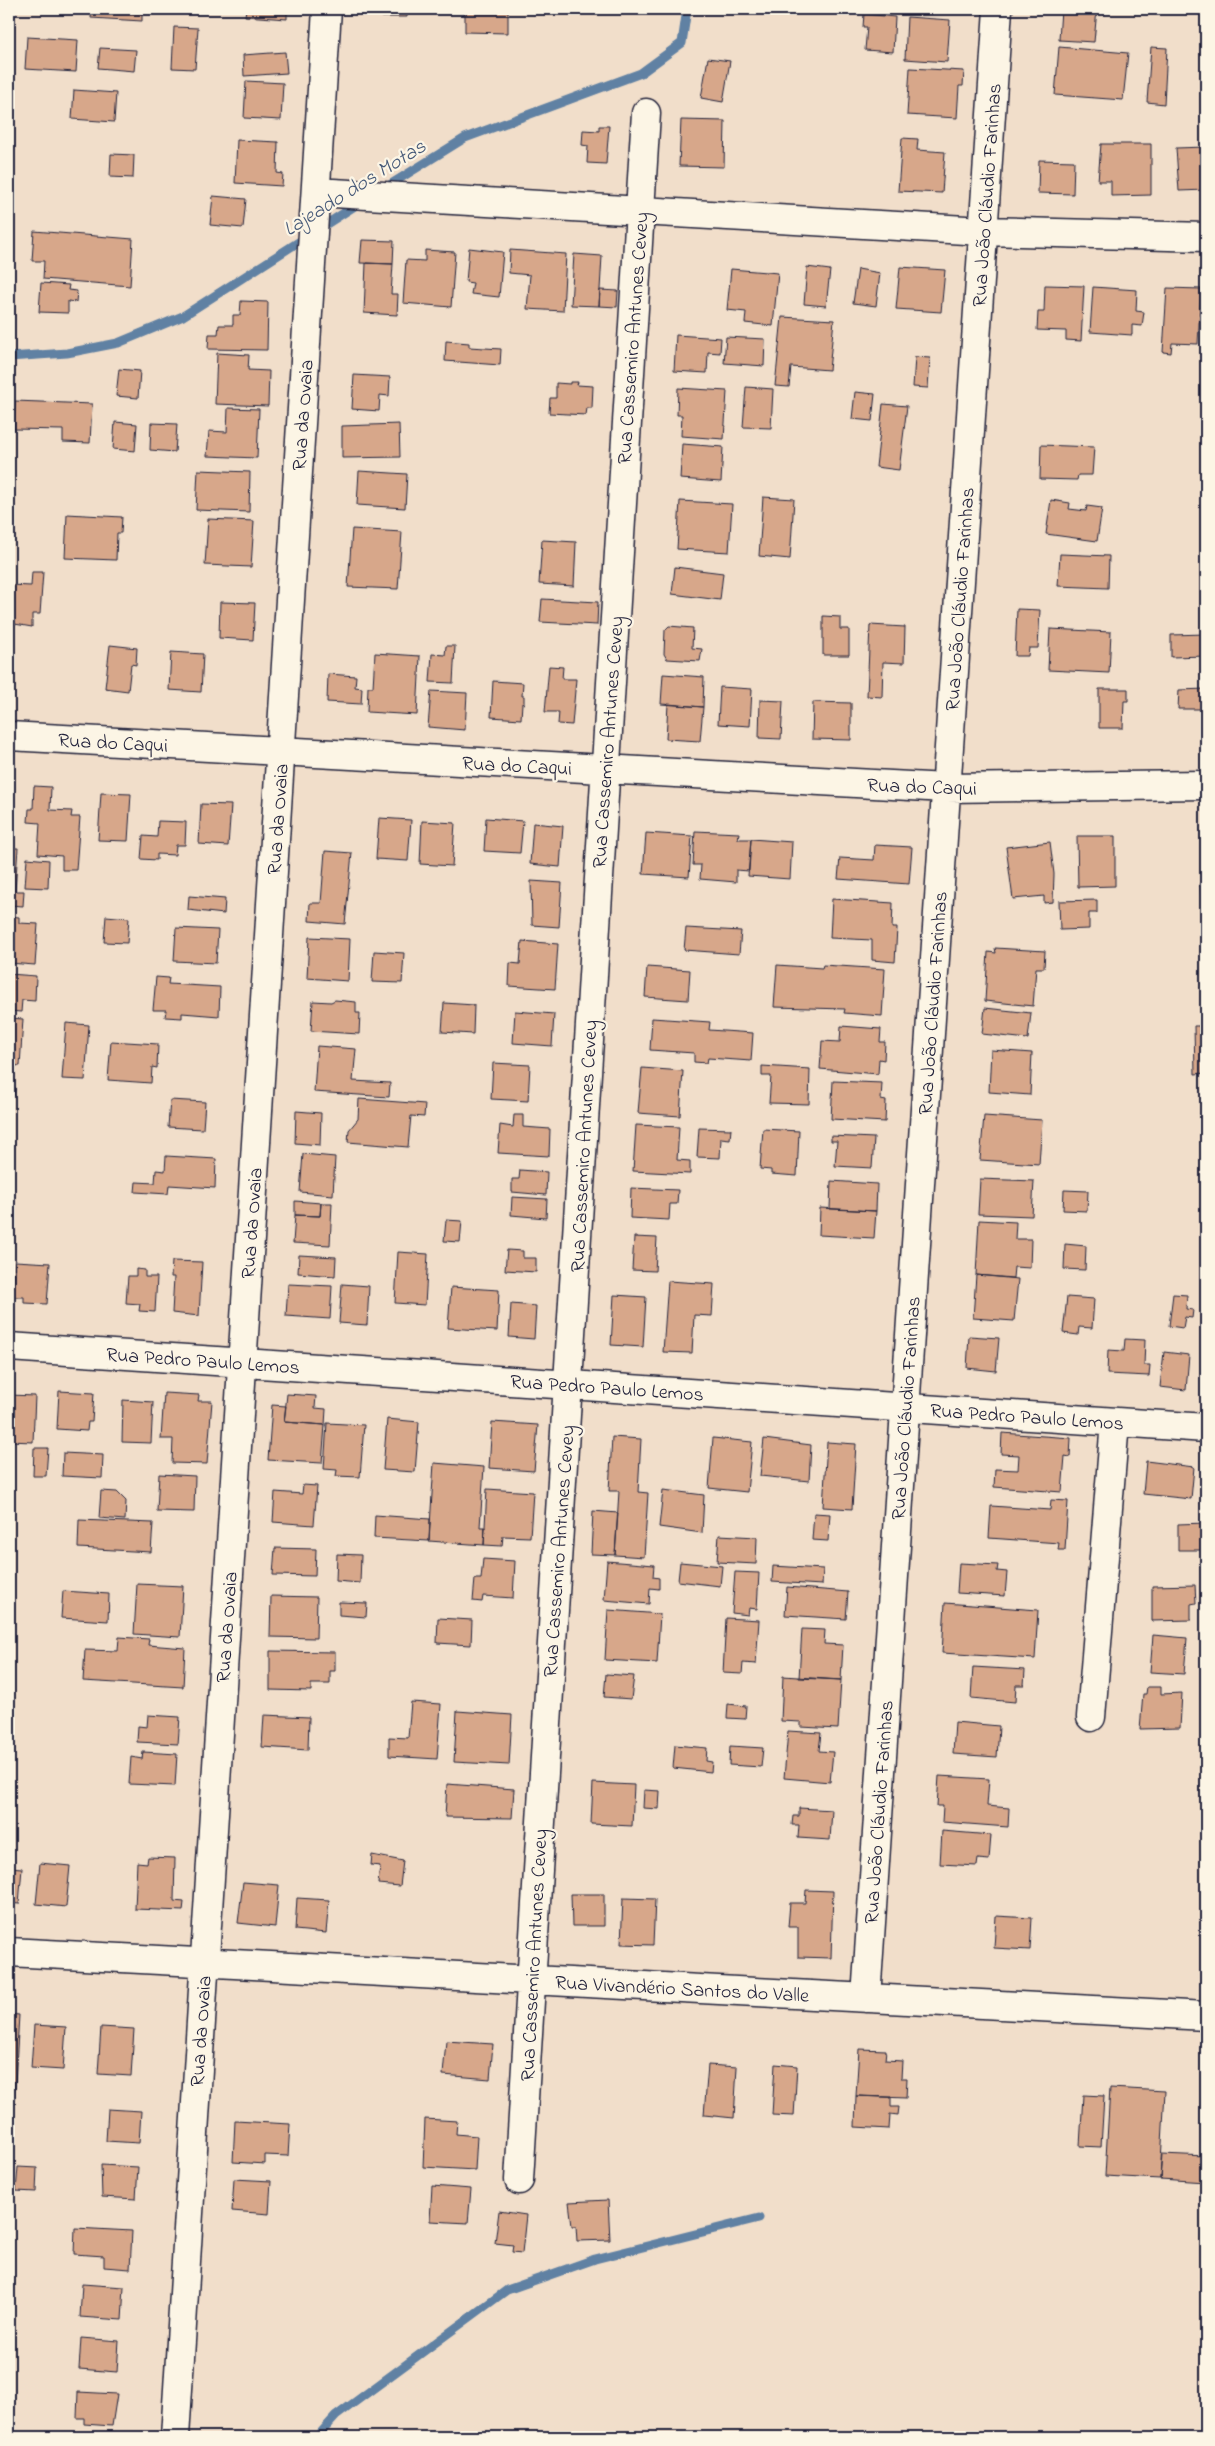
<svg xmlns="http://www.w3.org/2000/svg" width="1215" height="2446" font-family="'Indie Flower',sans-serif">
	<rect width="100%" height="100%" fill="#f1deca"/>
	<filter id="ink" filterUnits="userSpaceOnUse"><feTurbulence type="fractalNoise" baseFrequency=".02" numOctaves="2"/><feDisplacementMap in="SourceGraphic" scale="10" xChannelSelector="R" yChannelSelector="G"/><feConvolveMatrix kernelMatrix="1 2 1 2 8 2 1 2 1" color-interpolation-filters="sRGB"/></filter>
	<g filter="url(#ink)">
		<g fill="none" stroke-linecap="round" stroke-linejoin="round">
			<!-- stream -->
			<path stroke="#6081a3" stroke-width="9" d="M383 189 465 138 641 73 682 43 687 9
				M9 357 67 353 118 343 183 316 361 202
				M317 2437 336 2416 507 2290 595 2259 759 2218"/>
		</g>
		<!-- building -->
		<path fill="#d7a78a" stroke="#22223b" d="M92 9H142V21L91 18Z
			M246 9H287V19L245 16Z
			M382 9H407V17H382Z
			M465 9H508V33L465 32Z
			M1061 9H1097L1094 42 1059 40Z
			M864 14 895 17 893 52 865 50 867 27H863Z
			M907 17 950 20 947 62 905 59Z
			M174 27 198 28 195 69 172 68Z
			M27 37 78 40 76 72 25 69Z
			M1059 47 1128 53 1123 100 1055 95Z
			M1151 47 1167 48 1164 104 1147 102Z
			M100 48 136 50 134 71 98 68Z
			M285 52 287 73 244 76 243 55Z
			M708 58 730 61 723 102 701 98Z
			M910 68 964 71 963 86H959L957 118 907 115Z
			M246 81 283 83 281 120 244 118Z
			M74 90 116 93 114 122 72 119Z
			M681 120 725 121 724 167 679 166Z
			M599 126H609L606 164 587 163 588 146 582 145 583 130 599 131Z
			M902 138 918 139 917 150 945 152 942 193 898 191Z
			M237 140 278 142 277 173 283 174 282 186 235 183Z
			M1101 144H1151V195L1111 196V181H1098Z
			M1206 147V190L1179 191 1176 148Z
			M111 154 134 155 133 178 110 177Z
			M1039 160 1074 161 1073 194 1038 193Z
			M213 196 246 199 243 228 210 225Z
			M34 231 133 239 130 286 43 279 44 261H32Z
			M362 240 394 241 393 264 360 263Z
			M469 248 503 252 499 297 471 294 473 283 466 282Z
			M425 250 455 252 451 307 403 303 406 260 425 261Z
			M510 250 566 254 563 311 527 309 530 275 509 273Z
			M574 254 602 256 599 306 571 305Z
			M366 263 393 264 391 294H398L397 315 364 313Z
			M807 267 830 270 826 306 804 304Z
			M900 267 945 270 941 312 896 309Z
			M731 269 778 273 773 326 745 323 746 312 727 310Z
			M858 269 880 273 876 306 853 303Z
			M41 283 69 285 68 290 77 291 76 302 68 301V313L39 312Z
			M1045 285 1084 286 1081 341 1066 340V331L1037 330 1038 312H1044Z
			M1093 287 1137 290 1136 311 1144 312 1142 326 1132 325V335L1090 332Z
			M1167 288 1201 289 1198 344 1172 343 1171 353 1163 352Z
			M600 290 618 291 617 307 599 306Z
			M241 301 268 302 267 350 208 349 209 334H218L219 325H233V315H240Z
			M782 317 834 320 829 370 791 367 789 387 775 386Z
			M676 335 721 338 720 353 708 352 707 373 674 371Z
			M726 337 765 339 764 366 724 363Z
			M446 341 469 343V347L501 349 500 365 445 361Z
			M217 353 249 355 248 370 269 371 268 406 215 404Z
			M915 357 930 358 928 388 913 387Z
			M119 369 140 371 138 398 116 396Z
			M354 375 390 377 389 396 380 395 379 411 352 409Z
			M570 382H578L577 385 593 386 592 408H587L586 415 549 413 550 398H556V383L570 384Z
			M746 387 773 389 771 428 743 427Z
			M678 388 727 391 724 439 681 436 682 415H677Z
			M855 392 875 394 872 421 852 419Z
			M15 401 92 404 90 443 63 442V430L14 429Z
			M883 404 907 406 899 470 876 467Z
			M228 408 259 409 257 458 207 456 209 431 227 432Z
			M115 422 137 424 135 451 113 449Z
			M151 423 177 424 175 452 150 450Z
			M399 424 400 457 342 458V426Z
			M682 444 723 447 721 482 680 479Z
			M1041 445 1094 447 1092 475H1078L1077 480 1040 479Z
			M198 470 250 472 249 512 196 510Z
			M359 471 407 474 405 508 357 505Z
			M763 497 794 499 790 559 759 556Z
			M1051 500 1070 503 1069 509 1086 511 1087 506 1102 508 1097 541 1046 534Z
			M680 501 732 504 729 552 677 549Z
			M67 514 122 517 121 533H117L116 560 65 558Z
			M208 519 254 521 251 567 205 565Z
			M352 529 402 532 398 589 348 587Z
			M542 540 576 542 574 586 539 584Z
			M1060 554 1109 556 1108 588 1058 586Z
			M675 567 723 573 720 600 672 594Z
			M32 572H43L40 614H32V627L9 623 10 585 31 586Z
			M542 599 598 602 597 625 540 622Z
			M220 602 255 603 253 640 219 638Z
			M1017 609 1040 610 1038 648H1029L1028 656H1015Z
			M823 616 840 617V629H849V655H823Z
			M870 625 905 627 904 663 883 662 882 697 867 696Z
			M669 626 693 628 692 648 702 649 700 661 667 659 664 654 665 630Z
			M1050 629 1111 632 1109 673 1048 670Z
			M1206 634V656L1171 657V635Z
			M110 645 137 648 136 665 131 664 128 691 105 688Z
			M446 646H455L453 683 430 682 432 654 445 655Z
			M171 652 203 654 201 692 169 690Z
			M375 653 420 656 417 715 367 712 368 687H373Z
			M549 666 563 667 562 679H576L572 725 558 724 559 712H545Z
			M328 674 356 676 355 687 362 688 361 704 327 702Z
			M663 674 704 677 703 707 661 704Z
			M493 681 523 683 522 696H524V704L522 703 521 719 491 717Z
			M720 687 752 689 750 726 718 724Z
			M1099 689H1128V701H1124L1123 728H1099Z
			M1206 689V709H1178L1179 690Z
			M431 691 467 693 465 730 428 727Z
			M760 700 783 701 781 739 759 738Z
			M813 702 851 703V740L812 739Z
			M668 704 703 707 700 741 666 739Z
			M34 786 51 787 50 810 72 811 71 817H80L76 870H62V856L38 854 40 823 28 822 29 809H33Z
			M101 793 131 794 128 841 98 840Z
			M201 804 231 805 228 846 199 844Z
			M379 818 411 820 408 861 376 859Z
			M486 818 523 821 520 853 484 851Z
			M158 821 186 822 185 845H176L175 855 157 854V860L141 859 143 836 157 837Z
			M422 821 455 823 452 866 420 864Z
			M533 823 563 826 560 867 530 864Z
			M695 831 739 833 738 839H751L749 871 736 870V882L700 879 701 865H693Z
			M646 833 692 836 689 877 643 874Z
			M1077 836H1115V886L1078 887Z
			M751 839 792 842 790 879 748 876Z
			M1050 842 1054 874 1053 902 1044 903V896L1013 899 1006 847Z
			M875 845 912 847 909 884 838 879 840 858 874 860Z
			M9 848H18L15 891H24L23 906 9 905Z
			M325 851 352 853 345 924 309 921 310 903H321Z
			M27 858 49 860 48 888 25 887Z
			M531 881 562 883 559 927 532 925Z
			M1206 883V917H1204L1200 884Z
			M189 896 225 899 224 914 188 910Z
			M832 899 893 903 892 928H897L895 962 872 960V940L830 938Z
			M1097 900V913H1089V929L1060 930 1059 901Z
			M9 916 19 917V923L38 924 35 965 9 963Z
			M106 916 129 918 127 943 104 942Z
			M176 928 218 930 216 963 174 961Z
			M686 928 741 931 739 954 684 950Z
			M309 937 350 939 348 981 307 978Z
			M522 941 558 944 555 989 509 986 510 963 520 964Z
			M995 948 1045 951 1044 968H1036L1033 1006 985 1001 988 952 996 953Z
			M374 951 404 953 402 983 372 982Z
			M777 965 822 968 823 965 885 969 882 1016 844 1013 845 1009 774 1007Z
			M647 967 690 970 688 1000 645 997Z
			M9 974 36 976 35 1001 22 1000 21 1012 9 1011Z
			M156 977 169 978 168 984 220 987 219 1016 182 1013V1018L165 1017 166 1010H153Z
			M335 1000 356 1002V1013H360L359 1034 311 1031 313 1001 331 1002Z
			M444 1003 474 1005 473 1034 442 1032Z
			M985 1008 1031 1013 1028 1039 982 1034Z
			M515 1011 554 1014 552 1046 513 1043Z
			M9 1018 23 1019 20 1066 9 1065Z
			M652 1018 710 1022 709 1030 753 1033 751 1061 708 1058 707 1063 694 1062V1053L650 1050Z
			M66 1023 89 1025 85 1080 62 1079Z
			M841 1026 881 1029 880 1042H885L884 1060 879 1059 878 1074 820 1069 822 1041 840 1042Z
			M1194 1026H1206V1073L1195 1074Z
			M111 1041 158 1044 157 1068 152 1067 151 1083 108 1080Z
			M317 1046 356 1049 353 1081 390 1083 389 1097 314 1092Z
			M991 1050 1032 1053 1030 1095 989 1092Z
			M493 1063 530 1065 528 1101 491 1099Z
			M762 1066 810 1069 809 1104 769 1103 771 1076H762Z
			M642 1068 683 1071 680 1116 638 1113Z
			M833 1081 882 1083 881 1100 886 1101 885 1122 831 1119Z
			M9 1086 15 1087 14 1096 9 1095Z
			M359 1099 425 1104 424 1117 411 1116 408 1147 348 1142 349 1130 358 1119Z
			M170 1100 205 1102 203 1129 168 1127Z
			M296 1111 321 1113 320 1145 295 1143Z
			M514 1115H523V1127L550 1129 549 1156 498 1153 500 1125 513 1127Z
			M984 1116 1042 1120 1039 1164 980 1160Z
			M636 1125 679 1127 677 1160 690 1161V1174L633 1171Z
			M699 1128 731 1129 730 1139 721 1138 720 1158 697 1157Z
			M763 1129 799 1131 797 1176 771 1174V1170L760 1169Z
			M831 1136 874 1138 872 1168 835 1166 837 1141H831Z
			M303 1154 335 1157 333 1195 300 1192Z
			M166 1156 216 1159 215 1188 169 1185 168 1194 135 1192 136 1182 155 1183 156 1170 165 1171Z
			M520 1170 547 1172 546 1195 512 1192V1179H519Z
			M980 1179 1034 1181 1032 1216 978 1214Z
			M831 1181 877 1184 876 1211 830 1209Z
			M631 1188 678 1190 677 1204H670L669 1220 630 1218Z
			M1064 1190 1088 1191 1087 1211 1063 1210Z
			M512 1197 547 1199 546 1218 511 1215Z
			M295 1201 321 1203 320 1216 295 1215Z
			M321 1203H332L330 1245 293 1243 295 1215 320 1216Z
			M820 1208 876 1211 874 1238 819 1235Z
			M446 1220 462 1221 460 1242 444 1241Z
			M979 1220 1016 1222 1015 1239H1031L1030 1268 1014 1267 1013 1278 976 1275Z
			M634 1237 657 1238 655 1271 632 1270Z
			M1065 1244 1086 1246 1085 1270 1064 1269Z
			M507 1250 523 1251V1258H536V1272L505 1270Z
			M398 1252 428 1254 425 1305 395 1303Z
			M299 1255 336 1257 335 1276 298 1273Z
			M15 1261 50 1263 47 1304 24 1303V1297H13Z
			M172 1261 202 1262 199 1316 172 1313 174 1277H171Z
			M136 1269 145 1270V1277H157L155 1312 139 1311 140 1304 126 1303 128 1276H136Z
			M976 1275 1018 1279 1014 1321 973 1318Z
			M668 1281 714 1284 712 1316 694 1315 692 1353 663 1352Z
			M288 1284 332 1286 330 1319 286 1316Z
			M342 1284 369 1286 367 1325 339 1323Z
			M451 1287 499 1290 497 1331 448 1328Z
			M1173 1294 1187 1295 1186 1309 1193 1310 1192 1318 1185 1317 1183 1328 1169 1326Z
			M614 1295 646 1297 643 1347 611 1345Z
			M1067 1297 1094 1299 1092 1328 1079 1327 1078 1335 1063 1333Z
			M511 1304 536 1306 534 1339 509 1337Z
			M969 1336 999 1338 996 1371 967 1368Z
			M1125 1339 1145 1340 1144 1365H1150L1149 1376 1107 1374 1108 1350 1124 1351Z
			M1164 1352 1189 1355 1186 1390 1160 1387Z
			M59 1391 94 1393 92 1422H88L87 1431 57 1429Z
			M164 1393 199 1395 198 1401H212L207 1464 172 1463 173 1439H161Z
			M287 1394 316 1396 315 1408 326 1409 325 1425 284 1422Z
			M9 1395 35 1396 33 1442 9 1441Z
			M123 1400 153 1402 151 1443 122 1442Z
			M272 1405 286 1406 284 1422 325 1425 322 1463 268 1460Z
			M387 1419 419 1422 415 1472 383 1470Z
			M492 1422 538 1425 534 1471 489 1468Z
			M327 1423 364 1425 360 1477 336 1476 337 1470 324 1469Z
			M1002 1433 1071 1438 1070 1457 1065 1456 1062 1492 994 1487 995 1469 1018 1470 1019 1455 1001 1454Z
			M612 1437 641 1439 638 1492 648 1493 644 1557 615 1555 619 1491H609Z
			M713 1438 752 1442 747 1492 709 1488Z
			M764 1439 811 1445 809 1481 760 1476Z
			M827 1442 856 1444 852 1509 823 1507Z
			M34 1448H48L46 1476H33Z
			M63 1453 103 1455 102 1478 62 1476Z
			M1146 1461 1194 1467 1191 1499 1143 1494Z
			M434 1463 484 1467 480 1527H485L484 1545 429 1541Z
			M159 1474 195 1476 194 1512 157 1511Z
			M303 1485 317 1486 314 1525 273 1522 275 1492 302 1494Z
			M487 1489 533 1492 530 1537 503 1536 502 1546 484 1545Z
			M663 1490 704 1495 702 1533 659 1527Z
			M101 1491 117 1492 126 1501 125 1520 99 1518Z
			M1051 1500 1068 1501 1065 1550H1058L1059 1543 989 1538 991 1506 1050 1510Z
			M593 1511 618 1513 615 1555 591 1554Z
			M814 1513 830 1514 828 1541 812 1540Z
			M375 1515 430 1519 429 1541 374 1538Z
			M79 1520 153 1523 151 1552 78 1548Z
			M1206 1523V1550H1178V1524Z
			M719 1535 757 1537 756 1564 717 1562Z
			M275 1548 316 1549 315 1576 273 1575Z
			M337 1554 361 1555 360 1583 336 1581Z
			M483 1559 515 1561 513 1598 483 1596 482 1602 473 1601 475 1579H481Z
			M607 1561 654 1565 653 1577 659 1578V1589L650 1588 649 1604 604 1600Z
			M680 1562 722 1566 720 1586 678 1581Z
			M959 1563 998 1565 997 1571 1007 1572 1005 1596 957 1593Z
			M773 1566 823 1569 822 1585 772 1582Z
			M735 1572 759 1573 757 1609 749 1608 748 1615 732 1613Z
			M137 1584 183 1586 180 1637 134 1634Z
			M1195 1585 1196 1603 1191 1604V1620L1152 1621V1586Z
			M787 1587 848 1592 846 1619 785 1615Z
			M63 1591 109 1594 108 1621 61 1618Z
			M271 1596 317 1597 316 1638 270 1637Z
			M339 1602 367 1603 366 1617 339 1615Z
			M945 1603 1038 1610 1035 1659 942 1653Z
			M608 1610 660 1614 657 1663 605 1660Z
			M438 1618 472 1620 471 1645 437 1643Z
			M726 1618 759 1620 756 1664 743 1663 742 1674 723 1673Z
			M802 1629 825 1630 824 1644 843 1645 841 1680 799 1678Z
			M1153 1635 1187 1638 1184 1674 1150 1672Z
			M119 1637 149 1639 148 1645 185 1648 183 1687 83 1681 85 1650 118 1651Z
			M270 1651 335 1652V1671H330V1684H311V1691L270 1690Z
			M973 1667 1025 1670 1024 1685H1016L1015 1702 971 1698Z
			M606 1674 634 1676 631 1699 604 1697Z
			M783 1676 841 1680 838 1729 801 1727V1722L781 1721Z
			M1147 1687H1161V1694L1182 1693 1180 1728 1140 1729 1143 1694H1146Z
			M411 1702 441 1704 437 1759 389 1756V1737L408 1738Z
			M728 1704 746 1706 745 1719 727 1718Z
			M457 1711 512 1715 509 1765 454 1762Z
			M148 1715 180 1717 178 1744 137 1742 138 1726 147 1727Z
			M264 1715 309 1717 308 1750 262 1747Z
			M955 1722 999 1726 997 1757 953 1754Z
			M788 1731 821 1733 819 1751 833 1752 830 1782 784 1778Z
			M675 1745 707 1748 706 1761 712 1762 711 1772 673 1768Z
			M730 1746 763 1748 761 1767 729 1765Z
			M143 1752 177 1754 175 1786 129 1784 131 1757 142 1759Z
			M939 1776 989 1779 987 1806 1009 1808 1008 1827 942 1822 943 1806H937Z
			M593 1783 634 1785 632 1826 591 1824Z
			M447 1784 514 1789 512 1818 445 1817Z
			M644 1790 660 1791 659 1809 643 1808Z
			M799 1808 832 1810 830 1840 798 1838 799 1825H792L793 1816H799Z
			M942 1831 991 1835 989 1860 978 1859 977 1866 940 1864Z
			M372 1855 403 1861 400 1886 378 1884 380 1866 371 1865Z
			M148 1857 175 1858 174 1901 184 1902 183 1911 135 1909 137 1862 147 1863Z
			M40 1863 70 1866 66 1907 36 1904Z
			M9 1867 22 1868 19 1904 9 1903Z
			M243 1882 279 1885 275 1927 238 1923Z
			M806 1890 833 1891 831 1958 798 1957V1927H788L790 1903H805Z
			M571 1894H604V1926H572Z
			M297 1898 329 1900 326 1933 295 1930Z
			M623 1898 655 1899 653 1945 621 1944Z
			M996 1916 1032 1918 1030 1950 994 1948Z
			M9 2014 19 2015 11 2152 9 2151Z
			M34 2025 66 2027 63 2070 31 2068Z
			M101 2027 134 2029 131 2076 98 2074Z
			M446 2041 493 2044 490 2079 443 2075Z
			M859 2049 886 2050 885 2060 902 2061 901 2078H907L906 2098 856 2096Z
			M775 2064 797 2066 794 2116 772 2115Z
			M708 2065 737 2067 734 2118 704 2115Z
			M1110 2088 1165 2091 1160 2179 1105 2176Z
			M1083 2095 1104 2096 1101 2147 1080 2146Z
			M856 2096 891 2097V2107H899L898 2115 890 2114 889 2129 855 2127Z
			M108 2109 141 2111 139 2143 106 2141Z
			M425 2119 457 2121 456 2134 477 2136 475 2170 423 2167Z
			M235 2121 290 2124 288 2156 265 2155V2164L233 2162Z
			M1162 2154 1206 2156V2182L1160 2179Z
			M101 2165 138 2167 136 2199 102 2197Z
			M18 2167 37 2168 36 2192 16 2191Z
			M234 2179 271 2181 269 2214 232 2211Z
			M432 2186 471 2189 468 2223 430 2221Z
			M608 2200 610 2240 577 2241 576 2226H572L569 2202Z
			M499 2211 526 2215 522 2253 512 2252 513 2245 495 2243Z
			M75 2228 132 2231 130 2269 104 2267V2256L74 2254Z
			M82 2284 124 2287 122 2320 80 2317Z
			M81 2338 119 2341 117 2372 79 2369Z
			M78 2392 117 2394 112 2426 84 2424V2418H77Z"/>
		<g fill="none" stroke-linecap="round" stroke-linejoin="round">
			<defs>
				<path id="street" d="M316 192 983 231 1206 237
					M9 736 946 788 1206 785
					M9 1347 1206 1428
					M1091 1717 1115 1422
					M9 1952 1206 2016
					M866 1998 998 9
					M519 2180 646 113
					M175 2437 327 9"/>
			</defs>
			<!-- street casing -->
			<use href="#street" stroke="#22223b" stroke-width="31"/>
			<!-- street -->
			<use href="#street" stroke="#fcf5e5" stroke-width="28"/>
		</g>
	</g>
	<g text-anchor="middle" stroke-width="4.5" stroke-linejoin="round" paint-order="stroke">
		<!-- street labels -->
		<g font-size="20" fill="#22223b" stroke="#fcf5e5">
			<text transform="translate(986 195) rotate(-86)" y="7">Rua João Cláudio Farinhas</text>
			<text transform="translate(632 338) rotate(-86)" y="7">Rua Cassemiro Antunes Cevey</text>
			<text transform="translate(302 415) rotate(-86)" y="7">Rua da Ovaia</text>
			<text transform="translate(959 599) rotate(-86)" y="7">Rua João Cláudio Farinhas</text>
			<text transform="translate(113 742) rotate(3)" y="7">Rua do Caqui</text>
			<text transform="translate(607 742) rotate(-86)" y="7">Rua Cassemiro Antunes Cevey</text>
			<text transform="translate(517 765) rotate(3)" y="7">Rua do Caqui</text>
			<text transform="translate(922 786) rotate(2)" y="7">Rua do Caqui</text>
			<text transform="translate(277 819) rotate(-86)" y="7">Rua da Ovaia</text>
			<text transform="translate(932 1003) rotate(-86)" y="7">Rua João Cláudio Farinhas</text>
			<text transform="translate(583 1146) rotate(-87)" y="7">Rua Cassemiro Antunes Cevey</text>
			<text transform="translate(251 1223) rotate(-86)" y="7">Rua da Ovaia</text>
			<text transform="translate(203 1360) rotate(4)" y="7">Rua Pedro Paulo Lemos</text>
			<text transform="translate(607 1387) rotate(4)" y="7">Rua Pedro Paulo Lemos</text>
			<text transform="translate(905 1408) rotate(-86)" y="7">Rua João Cláudio Farinhas</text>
			<text transform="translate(1027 1416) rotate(4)" y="7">Rua Pedro Paulo Lemos</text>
			<text transform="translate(558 1551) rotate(-86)" y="7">Rua Cassemiro Antunes Cevey</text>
			<text transform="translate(226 1627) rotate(-86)" y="7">Rua da Ovaia</text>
			<text transform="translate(878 1812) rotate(-86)" y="7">Rua João Cláudio Farinhas</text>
			<text transform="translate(533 1955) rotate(-87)" y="7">Rua Cassemiro Antunes Cevey</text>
			<text transform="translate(682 1988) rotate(3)" y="7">Rua Vivandério Santos do Valle</text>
			<text transform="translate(200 2031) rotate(-86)" y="7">Rua da Ovaia</text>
		</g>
		<!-- water labels -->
		<g font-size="21" font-style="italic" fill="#465978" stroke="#fcf5e5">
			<text transform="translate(354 187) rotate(-32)" y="7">Lajeado dos Motas</text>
		</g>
	</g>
	<!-- margin -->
	<rect width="1215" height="2446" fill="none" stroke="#fcf5e5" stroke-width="30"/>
	<rect x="15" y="15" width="1185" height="2416" fill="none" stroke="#22223b" stroke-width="2" filter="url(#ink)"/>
</svg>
